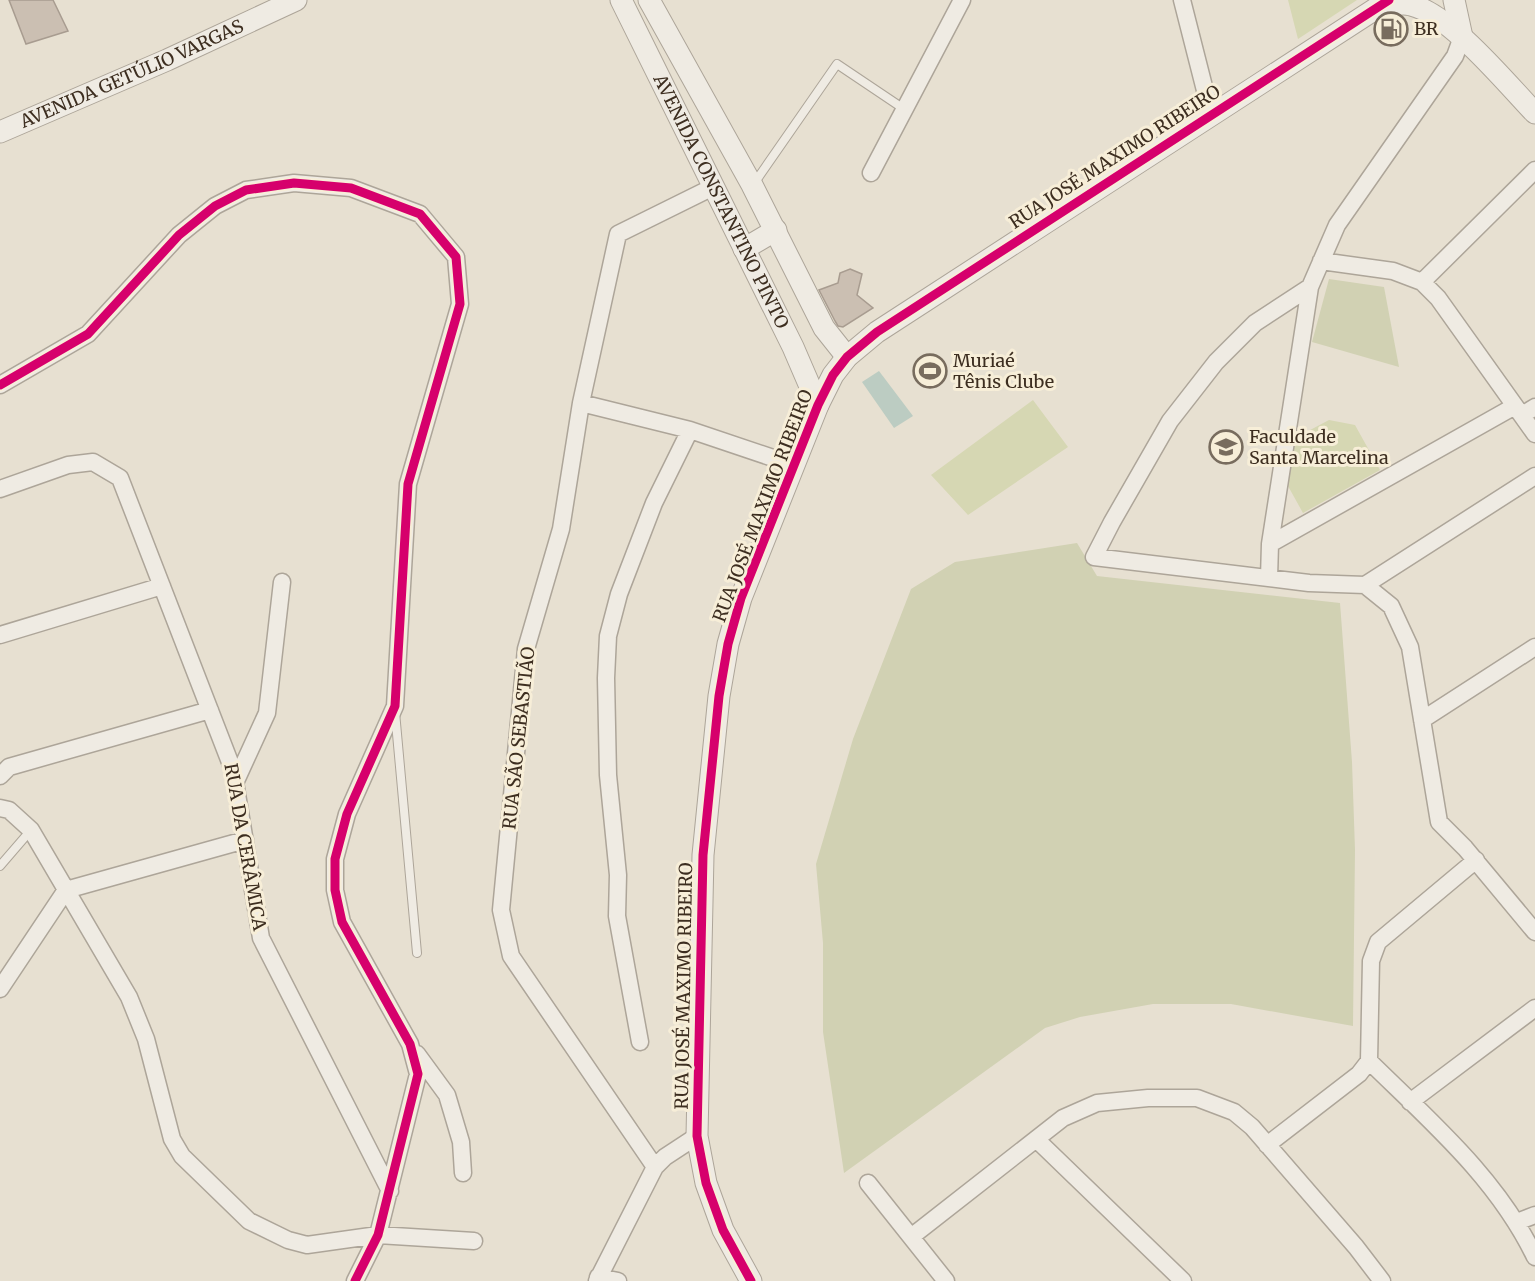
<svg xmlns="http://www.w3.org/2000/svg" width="1535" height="1281" font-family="Merriweather,serif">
	<rect width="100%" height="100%" fill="#e7e0d1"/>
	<!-- green -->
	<path fill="#d6d7b3" d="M1288 0H1357L1298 39Z
		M1033 400 1068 447 968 515 931 475Z
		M1329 420 1355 425 1380 470 1303 513 1288 486 1295 438Z"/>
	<!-- cemetery -->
	<path fill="#d1d1b3" d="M1329 279 1384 287 1399 367 1312 342Z
		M1077 543 1097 576 1340 603 1352 762 1355 850 1353 1026 1231 1004H1153L1080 1017 1045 1028 844 1173 823 1032V943L816 864 853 739 911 589 955 562Z"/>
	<!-- water -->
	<path fill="#bcccc2" d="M879 371 913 416 894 428 862 382Z"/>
	<!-- building -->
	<path fill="#cbbfb2" stroke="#a89c90" stroke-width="1.5" d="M9 0H53L68 31 26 44Z
		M850 269 862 274 857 295 873 308 843 327 838 326 835 321 819 290 838 283 840 273Z"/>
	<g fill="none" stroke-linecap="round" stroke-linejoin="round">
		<defs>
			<path id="service" d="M753 185 837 64 904 109
				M395 712 417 953
				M0 866 31 830"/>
			<path id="minor" d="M1182 0 1211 114
				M871 173 962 0
				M1321 261 1393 271 1422 282 1438 298 1535 434
				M1422 282 1535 170
				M1310 287 1255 323 1216 362 1170 421 1112 522 1094 557 1309 583 1365 585 1391 606 1410 647 1439 822 1465 848 1535 932
				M0 385 88 334 179 235 215 206 246 190 294 183 351 188 420 214 456 257 460 304 408 484 395 706 347 814 335 859V890L342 922 410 1044 418 1074 378 1235 355 1281
				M581 403 690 430 794 465
				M1522 415 1535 407
				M0 489 68 465 93 462 120 478 233 770 261 938 390 1191
				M1270 544 1515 406
				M1269 578 1270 544 1310 287 1337 225 1455 56 1462 37
				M1365 585 1535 476
				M0 635 162 586
				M1422 720 1535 647
				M0 776 9 767 210 710
				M235 783 267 713 282 582
				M0 808 9 810 31 830 129 997 146 1039 172 1139 182 1156 249 1221 288 1240 307 1245 378 1235 474 1241
				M0 989 66 890 245 840
				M640 1042 617 916 618 875 608 775 606 678 608 636 619 594 654 503 690 430
				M417 1054 447 1095 461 1142 463 1173
				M1369 1061C1430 1121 1497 1178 1535 1257
				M1410 1102 1535 1008
				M1036 1139 1183 1281
				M1267 1145 1359 1074 1369 1061 1371 961 1378 942 1476 860
				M655 1167 511 956 501 910 526 649 561 529 581 403 618 234 713 187
				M868 1183 946 1281
				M1517 1222 1535 1215
				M911 1237 1063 1118 1097 1103 1148 1098H1197L1234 1112 1252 1127 1356 1247 1382 1281
				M598 1277 618 1281
				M597 1281 655 1167 665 1157 697 1136"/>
			<g id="tertiary">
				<path id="s1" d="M621 0 793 347 818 405"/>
				<path d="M649 0 752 185 824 328 847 357"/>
				<path d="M1454 0 1462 37"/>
				<path d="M1375 11C1385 7 1400 2 1411 5 1450 14 1507 84 1535 113"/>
				<path id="s2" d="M0 132 167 60 296 0"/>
				<path d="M744 249 776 230"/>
				<path d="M751 1281 723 1230 706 1183 697 1136 703 855 719 696 728 644 741 598 818 405 833 375 847 357 877 332 1389 0"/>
			</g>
		</defs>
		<!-- service casing -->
		<use href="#service" stroke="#ada599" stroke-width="10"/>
		<!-- minor casing -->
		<use href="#minor" stroke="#ada599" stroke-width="19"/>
		<!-- tertiary casing -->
		<use href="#tertiary" stroke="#ada599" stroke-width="23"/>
		<!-- service -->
		<use href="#service" stroke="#efebe3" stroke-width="8"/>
		<!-- minor -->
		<use href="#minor" stroke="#efebe3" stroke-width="16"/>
		<!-- tertiary -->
		<use href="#tertiary" stroke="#efebe3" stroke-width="21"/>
		<defs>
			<path id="cycleway" d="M0 385 88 334 179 235 215 206 246 190 294 183 351 188 420 214 456 257 460 304 408 484 395 706 347 814 335 859V890L342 922 410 1044 418 1074 378 1235 355 1281
				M751 1281 723 1230 706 1183 697 1136 703 855 719 696 728 644 741 598 818 405 833 375 847 357 877 332 1389 0"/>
		</defs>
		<!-- cycleway casing -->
		<use href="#cycleway" stroke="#f7eed8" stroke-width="13"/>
		<!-- cycleway -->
		<use href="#cycleway" stroke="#d6006c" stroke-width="9"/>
	</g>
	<!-- icons -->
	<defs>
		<symbol id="fuel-ring" viewBox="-11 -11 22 22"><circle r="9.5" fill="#f7eed8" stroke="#786c5e" stroke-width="1.5"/><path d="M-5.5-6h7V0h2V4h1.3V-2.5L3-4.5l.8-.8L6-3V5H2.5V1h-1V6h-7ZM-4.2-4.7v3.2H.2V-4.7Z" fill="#786c5e"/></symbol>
		<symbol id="stadium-ring" viewBox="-11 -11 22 22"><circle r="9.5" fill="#f7eed8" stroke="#786c5e" stroke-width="1.5"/><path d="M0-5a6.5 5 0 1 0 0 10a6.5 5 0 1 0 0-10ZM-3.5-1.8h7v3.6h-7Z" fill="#786c5e"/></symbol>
		<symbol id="university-ring" viewBox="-11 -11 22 22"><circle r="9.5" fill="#f7eed8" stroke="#786c5e" stroke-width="1.5"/><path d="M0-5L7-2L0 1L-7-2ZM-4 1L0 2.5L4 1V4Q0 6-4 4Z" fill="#786c5e"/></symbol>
	</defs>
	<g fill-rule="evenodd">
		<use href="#fuel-ring" x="1372" y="10" width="38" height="38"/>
		<use href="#stadium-ring" x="911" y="352" width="38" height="38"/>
		<use href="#university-ring" x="1207" y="428" width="38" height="38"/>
	</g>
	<g text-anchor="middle" stroke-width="6" stroke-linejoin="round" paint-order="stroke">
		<!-- poi labels -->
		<g font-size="18" fill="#3d2e20" stroke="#f7eed8" text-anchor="start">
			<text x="1414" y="35">BR</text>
			<text x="953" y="367">Muriaé<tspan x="953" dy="21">Tênis Clube</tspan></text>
			<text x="1249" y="443">Faculdade<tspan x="1249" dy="21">Santa Marcelina</tspan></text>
		</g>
		<!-- street labels -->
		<g font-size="18" fill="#3d2e20" stroke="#f7eed8">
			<text dy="6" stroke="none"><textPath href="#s2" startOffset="144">AVENIDA GETÚLIO VARGAS</textPath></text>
			<text transform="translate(1115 157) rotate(-33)" y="6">RUA JOSÉ MAXIMO RIBEIRO</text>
			<text dy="6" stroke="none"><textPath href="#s1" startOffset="225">AVENIDA CONSTANTINO PINTO</textPath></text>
			<text transform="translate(763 506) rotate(-69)" y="6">RUA JOSÉ MAXIMO RIBEIRO</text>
			<text transform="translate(519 738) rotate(-84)" y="6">RUA SÃO SEBASTIÃO</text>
			<text transform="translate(245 847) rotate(80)" y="6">RUA DA CERÂMICA</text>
			<text transform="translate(684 986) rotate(-89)" y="6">RUA JOSÉ MAXIMO RIBEIRO</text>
		</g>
	</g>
</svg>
